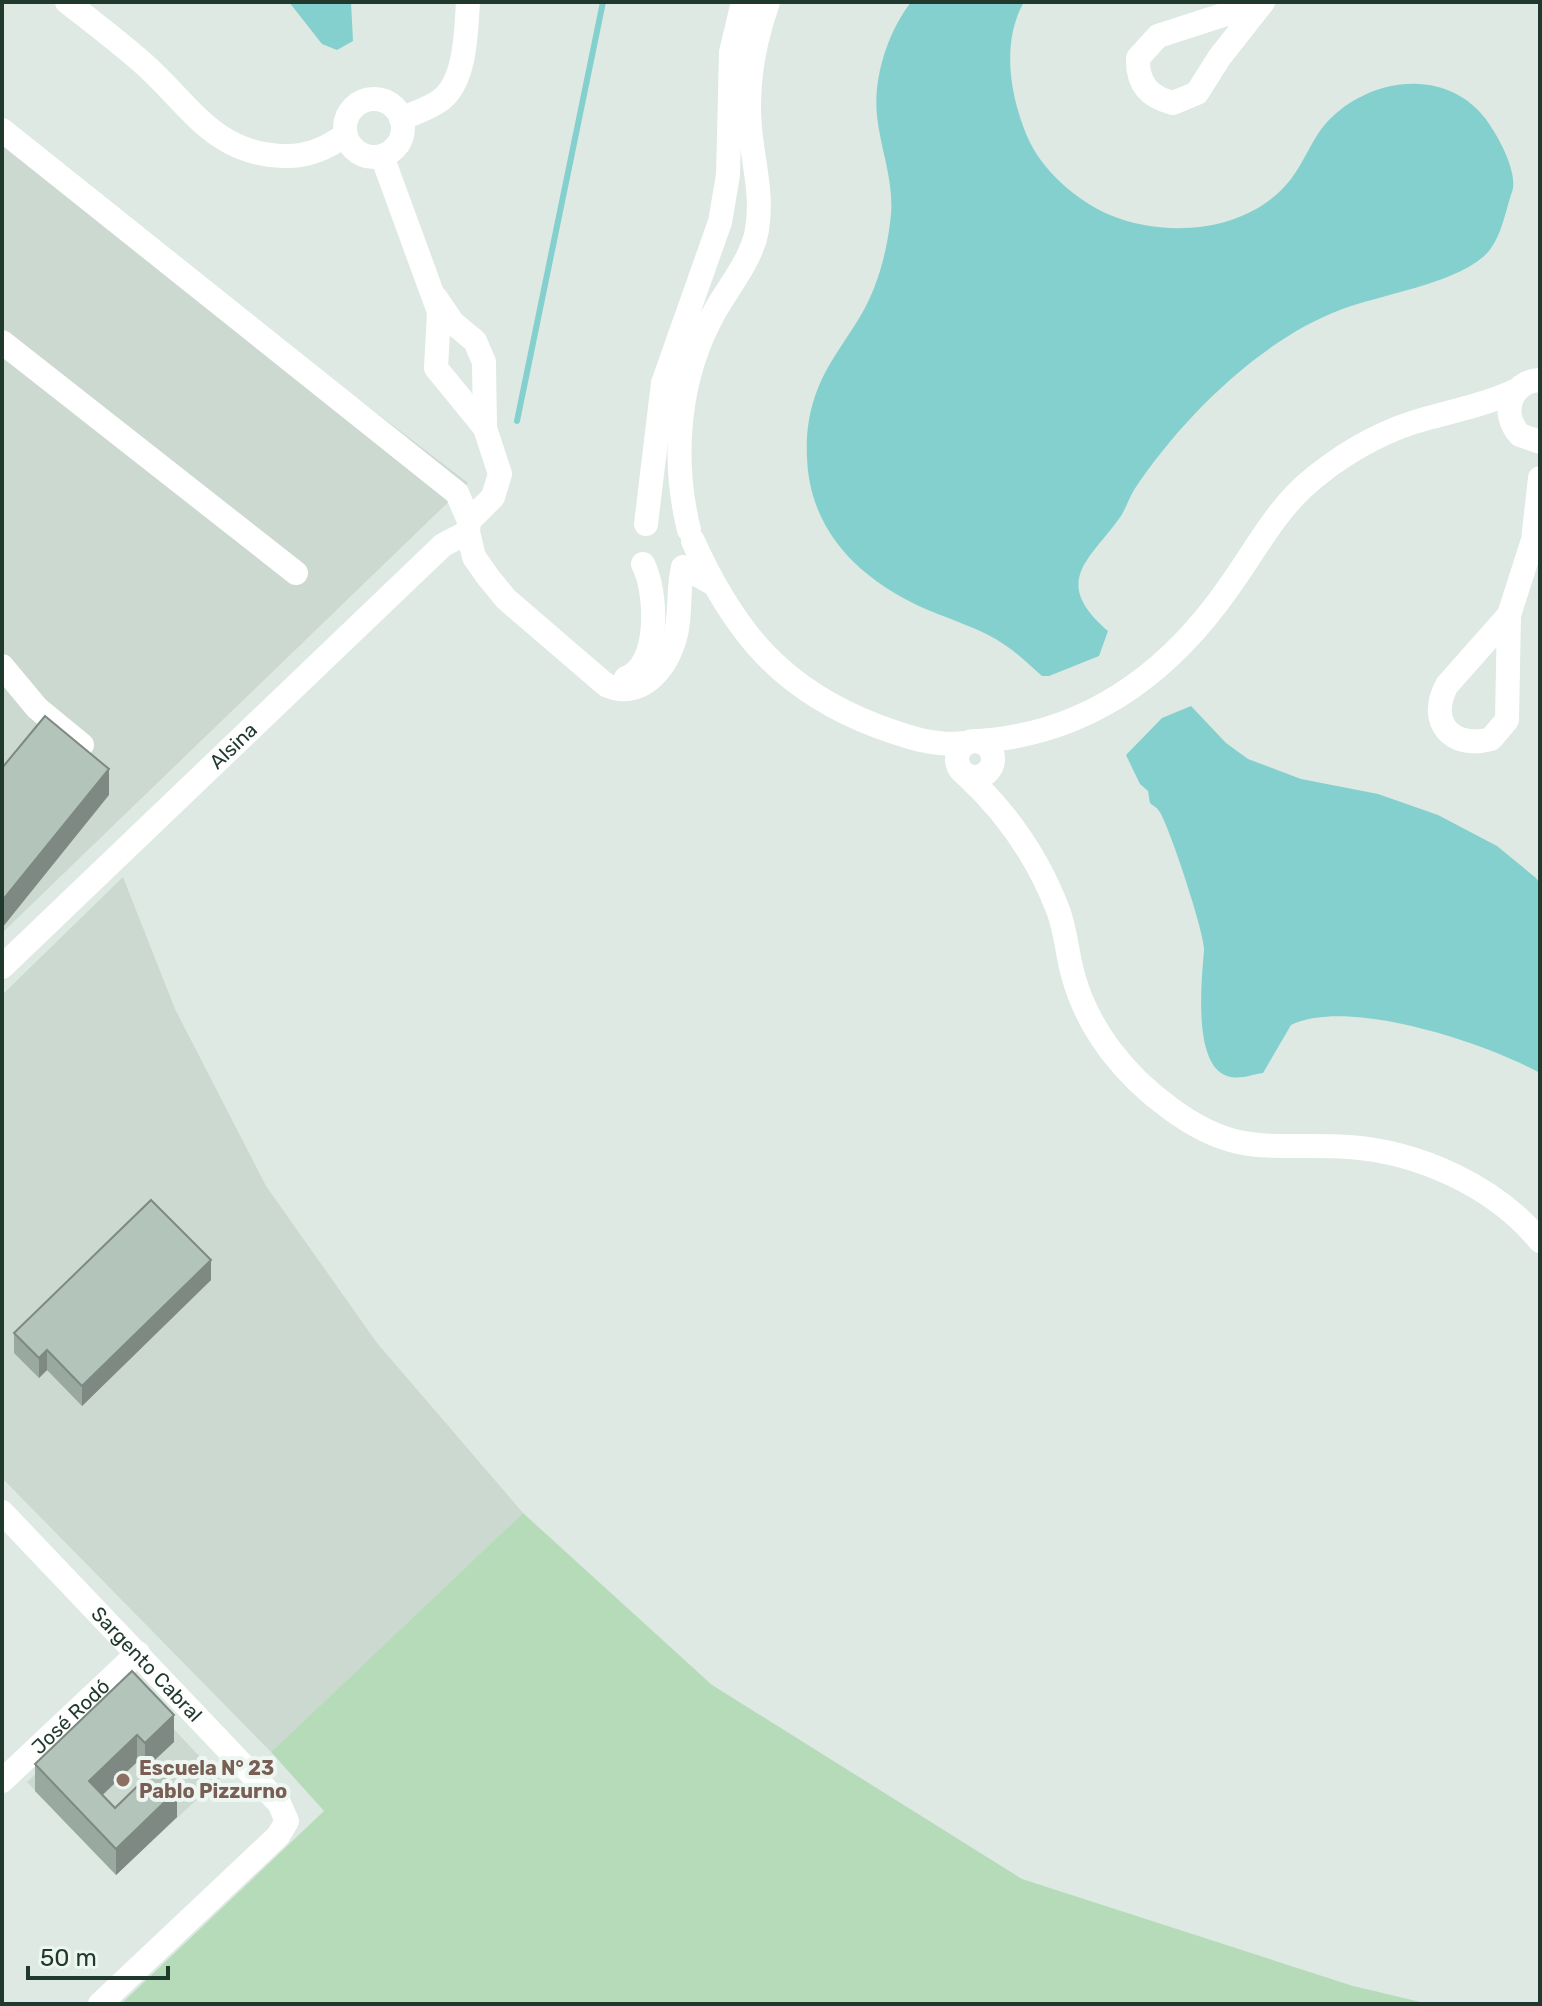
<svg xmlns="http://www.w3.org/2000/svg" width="1542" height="2006" font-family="Rubik,sans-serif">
	<rect width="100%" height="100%" fill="#dde9e2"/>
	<!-- built -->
	<path fill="#ccd9d0" d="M2 126 468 483 2 933Z
		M123 877 175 1009 266 1186 377 1343 523 1513 271 1752 2 1478V995Z
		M131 1684 220 1778 116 1875 27 1782Z"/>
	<!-- green -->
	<path fill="#b6dbb9" d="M523 1513 712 1685 1022 1879 1353 1986 1429 2004H121L324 1811 271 1752Z"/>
	<!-- water -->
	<path fill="#84d0ce" d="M289 2H351L353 41 337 50 322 44Z
		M911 2H1024C1001 42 1010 96 1027 136 1041 170 1077 201 1110 215 1168 239 1250 232 1291 179 1306 160 1313 135 1331 118 1379 72 1458 69 1493 130 1502 144 1518 175 1512 192 1505 212 1501 242 1483 257 1450 285 1382 294 1340 310 1260 340 1180 420 1134 490 1129 498 1126 508 1121 516 1090 560 1050 581 1108 631L1099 656 1049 676H1042C1030 666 1019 654 1005 645 982 629 954 621 928 610 868 584 816 540 808 471 805 441 807 416 818 388 828 363 844 343 858 320 876 292 886 256 890 223 896 185 881 153 877 116 873 77 888 32 911 2Z
		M1191 706 1226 743 1248 759 1301 779 1378 794 1438 815 1497 846 1536 878 1540 884V1073C1485 1043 1349 997 1291 1025L1263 1073C1250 1075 1240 1080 1227 1076 1192 1064 1202 978 1204 950 1206 937 1168 822 1159 811 1157 807 1153 806 1150 803L1148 791 1140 784 1126 755 1162 718Z"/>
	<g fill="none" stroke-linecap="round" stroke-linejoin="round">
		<!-- stream -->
		<path stroke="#84d0ce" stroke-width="6" d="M517 421 603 2"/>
		<!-- minor -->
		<g stroke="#fff" stroke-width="24">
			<path d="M67 2C93 22 119 42 144 64 190 105 214 154 283 156 307 157 326 149 345 135"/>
			<path d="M1263 2 1219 58 1197 93 1173 103C1149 97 1137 83 1138 58L1158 36 1263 2"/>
			<circle cx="374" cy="128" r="29"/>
			<path d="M401 119C414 113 431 108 442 99 466 79 466 31 468 2"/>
			<path d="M2 130 457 493 469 521 468 532 474 557 488 577 506 599 606 685C639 700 664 672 674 641 682 617 677 591 683 567L712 583"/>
			<path d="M382 156 439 312 436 368 485 428"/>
			<path d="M436 298 453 323 475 341 484 362 485 428 500 474 493 497 469 521"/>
			<path d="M2 342 296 573"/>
			<path d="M1540 380C1510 382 1500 413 1520 435L1540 442"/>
			<path d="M646 524 663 383 720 222 728 175 731 52 743 2"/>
			<path d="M689 530C671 457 678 377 715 311 729 286 752 259 757 230 763 194 753 163 750 128 746 86 754 42 768 2"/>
			<path d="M693 541C734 632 782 690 877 726 907 737 935 747 967 743"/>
			<path d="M1509 615 1447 685C1427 721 1451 750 1491 739L1507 720 1509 615 1533 540 1540 478"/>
			<path d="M2 666 37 708 82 745"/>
			<path d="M626 678C661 665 657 591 643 564"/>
			<circle cx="975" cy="759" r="18"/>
			<path d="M980 741C1088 733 1169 673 1229 587 1257 548 1277 507 1315 477 1347 451 1387 429 1428 418 1458 410 1486 404 1515 391"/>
			<path d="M967 776C1008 814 1038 858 1058 910 1066 931 1067 954 1073 975 1088 1030 1125 1076 1171 1109 1239 1159 1273 1142 1349 1147 1419 1152 1495 1186 1540 1241"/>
			<path id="s1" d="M2 967 443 545 468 532"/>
			<path id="s2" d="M2 1512 279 1803 287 1821 278 1836 100 2004"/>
			<path id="s3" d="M2 1781 138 1653"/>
		</g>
	</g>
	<!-- wall -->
	<path fill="#9aa9a0" d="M211 1280 82 1406 47 1370 39 1378 14 1353V1333Z
		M174 1715V1742L145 1769 137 1762 102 1795 115 1808 177 1817 116 1875 35 1791V1764Z"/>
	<!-- shaded-wall -->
	<path fill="#7d8982" d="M109 769V795L2 928V901Z
		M211 1260V1280L82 1406V1386Z
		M47 1350V1370L39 1378V1358Z
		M174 1715V1742L145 1769V1743Z
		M137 1735V1762L89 1808V1781Z
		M177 1790V1817L116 1875V1849Z"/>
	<!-- building -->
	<path fill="#b3c4ba" stroke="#7d8982" stroke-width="2" d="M45 716 109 769 2 901V768Z
		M151 1200 211 1260 82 1386 47 1350 39 1358 14 1333Z
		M132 1671 174 1715 145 1743 137 1735 89 1781 115 1808 156 1768 177 1790 116 1849 35 1764Z"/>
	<!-- markers -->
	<circle fill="#8d6e63" stroke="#edf6f0" stroke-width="3" cx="123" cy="1780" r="8"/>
	<g text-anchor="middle" stroke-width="8" stroke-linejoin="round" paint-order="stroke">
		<!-- street labels -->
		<g font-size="20" fill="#1f392d" stroke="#edf6f0">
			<text dy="7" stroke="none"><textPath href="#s1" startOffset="320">Alsina</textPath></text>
			<text dy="7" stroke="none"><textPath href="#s2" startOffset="210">Sargento Cabral</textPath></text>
			<text dy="7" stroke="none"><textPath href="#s3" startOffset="94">José Rodó</textPath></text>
		</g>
		<!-- education labels -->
		<g font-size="20" font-weight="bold" fill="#785e54" stroke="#edf6f0" text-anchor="start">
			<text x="139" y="1775">Escuela N° 23<tspan x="139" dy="23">Pablo Pizzurno</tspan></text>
		</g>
	</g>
	<!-- border -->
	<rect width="1542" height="2006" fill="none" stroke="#1f392d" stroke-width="8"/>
	<!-- scale -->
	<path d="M28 1966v12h140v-12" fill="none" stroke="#1f392d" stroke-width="4"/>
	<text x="40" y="1966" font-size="24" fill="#1f392d" stroke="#edf6f0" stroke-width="6" paint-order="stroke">50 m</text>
</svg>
